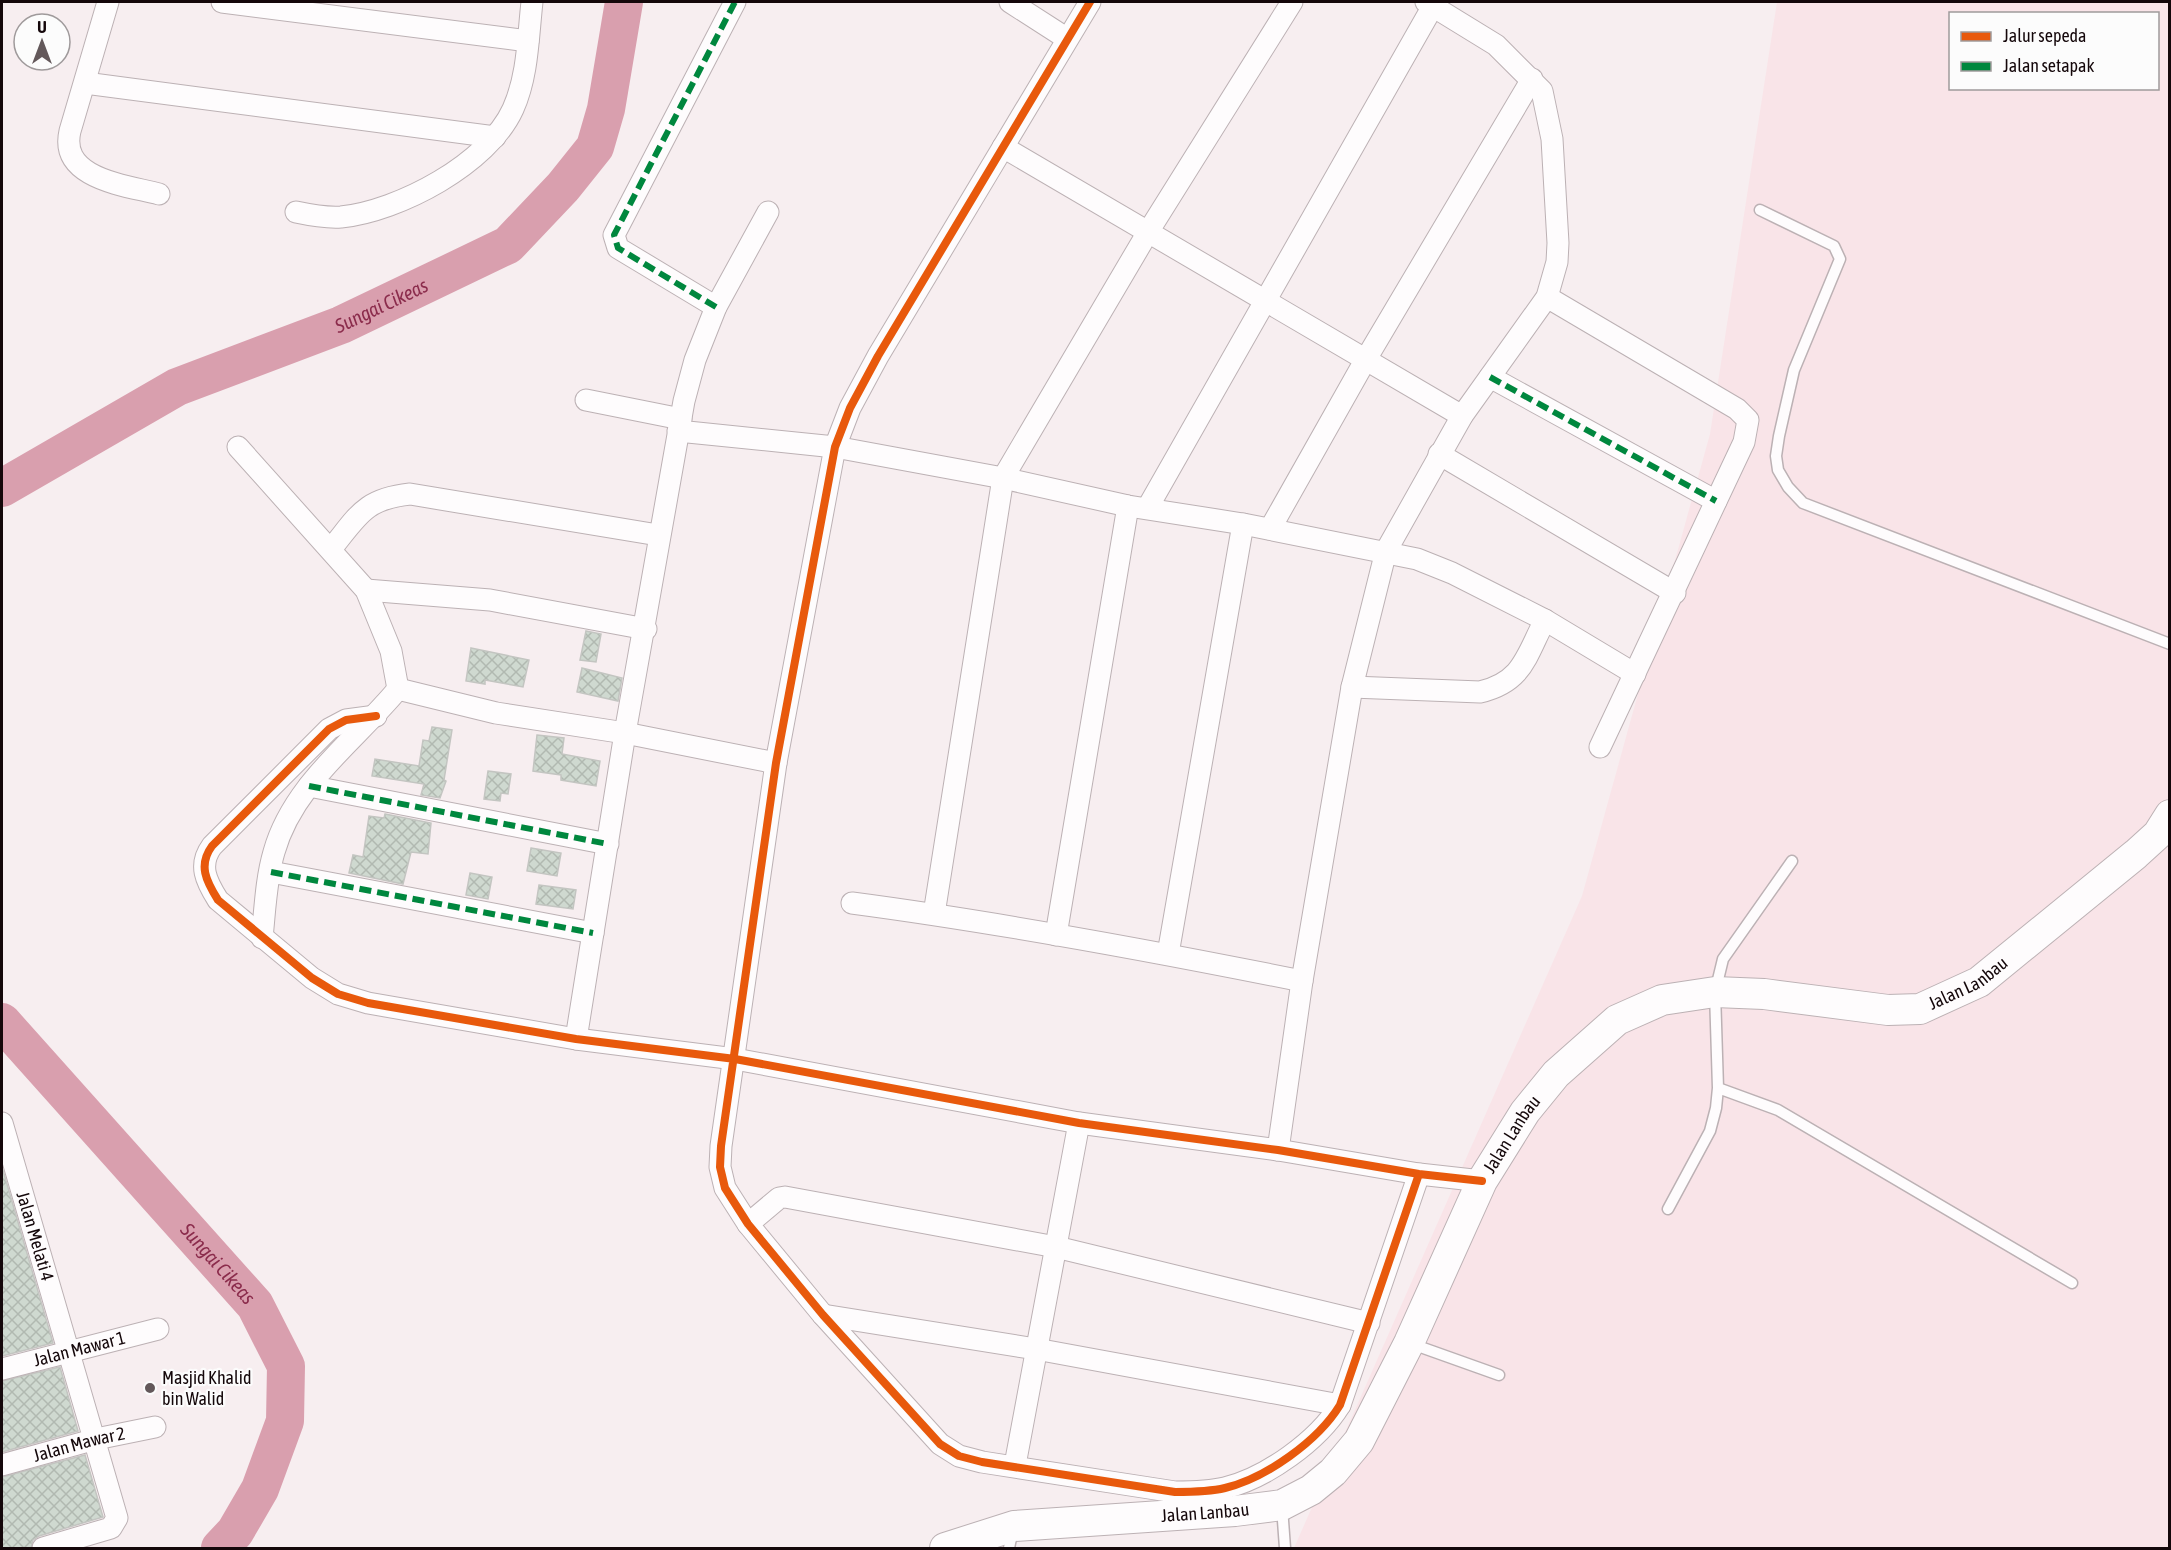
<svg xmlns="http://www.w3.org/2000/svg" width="2171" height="1550" font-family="'Asap Condensed',sans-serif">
	<defs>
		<pattern id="building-cross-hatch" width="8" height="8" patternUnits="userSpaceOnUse" patternTransform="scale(1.5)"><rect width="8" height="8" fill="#cfd9d0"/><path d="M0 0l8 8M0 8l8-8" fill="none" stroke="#b1b9b1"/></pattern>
	</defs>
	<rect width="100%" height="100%" fill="#f7eef0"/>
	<!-- built -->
	<path fill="#f9e4e8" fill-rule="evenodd" d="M1777 2H2169V1548H1294L1582 896 1710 434ZM1950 14H2158V88H1950Z"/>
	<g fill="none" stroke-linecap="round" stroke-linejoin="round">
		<!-- river -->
		<g stroke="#d99fae" stroke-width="38">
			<path id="s1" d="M2 488 177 387 341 325 508 245 563 187 595 147 606 109 624 2"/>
			<path id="s2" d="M2 1022 255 1305 286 1366 285 1421 260 1489 235 1532 220 1548"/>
		</g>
	</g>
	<!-- building -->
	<path fill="url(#building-cross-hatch)" stroke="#c3c5c1" stroke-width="1.5" d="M586 631 601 634 596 662 580 660Z
		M471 648 529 660 523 687 485 680V684L466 681Z
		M582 668 622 678 618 701 577 692Z
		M432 727 452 730 444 780 446 781 440 798 421 795 424 784 372 776 375 759 419 766 423 740 429 741Z
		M537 735 564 738 562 754 600 761 596 786 561 780V775L533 771Z
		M488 771 511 774 508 794 501 793 500 801 484 799Z
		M385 814 431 823 428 854 411 852 403 884 349 873 353 855 363 857 369 816 384 818Z
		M531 848 561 853 557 876 527 871Z
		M470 873 492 877 488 899 466 895Z
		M539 885 576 890 573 909 536 904Z
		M2 1167 53 1343 2 1356Z
		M60 1367 78 1431 2 1452V1381Z
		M85 1455 103 1517 39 1536 33 1540 31 1548H2V1477Z"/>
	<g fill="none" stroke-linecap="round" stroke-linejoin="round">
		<defs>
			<path id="lane" d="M1760 210 1834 246 1840 259 1794 370 1779 436 1776 456 1778 470 1788 487 1803 503 2170 644
				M1718 1088 1778 1110 2072 1283
				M1668 1209 1710 1131 1716 1108 1718 1088 1715 992 1723 959 1792 861
				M1412 1344 1499 1375
				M1282 1507 1285 1548
				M1009 1548 1013 1529"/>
			<g id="street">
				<path d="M108 2 70 131C59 179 125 185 159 194"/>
				<path d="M222 2 528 41"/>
				<path d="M1010 2 1066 38"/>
				<path d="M1090 2 878 356 850 408 835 447 776 763 721 1146 720 1167 725 1188 748 1224 823 1315 940 1444 959 1456 982 1462 1175 1492C1192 1492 1209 1492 1225 1488 1266 1478 1318 1441 1340 1405L1419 1174"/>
				<path d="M85 83 495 137"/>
				<path d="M1003 147 1462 416"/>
				<path d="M296 212C310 215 326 218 341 217 399 211 488 164 513 109 528 76 528 37 532 2"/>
				<path d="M1547 297 1737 409 1748 420 1744 442 1600 747"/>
				<path d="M716 307 618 248 614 235 735 2"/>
				<path d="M1490 377 1716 501"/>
				<path d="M586 400 681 419"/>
				<path d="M678 431 835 447 1003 478 1128 506 1243 524 1417 559 1452 573 1545 620 1635 674"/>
				<path d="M238 447 366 590 391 651 398 689"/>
				<path d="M1439 454 1675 593"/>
				<path d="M1148 507 1433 6"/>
				<path d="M1270 529 1366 359 1532 79"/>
				<path d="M331 549C358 516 364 499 410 494L658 535"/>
				<path d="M366 590 490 600 646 629"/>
				<path d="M1352 687 1480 692C1523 682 1526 656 1545 620"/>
				<path d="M398 689 496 713 625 733 776 763"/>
				<path d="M376 716 346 720 329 729 212 846C198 865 206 881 218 900L312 978 338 994 368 1003 576 1039 735 1059 1079 1123 1278 1150 1419 1174 1482 1181"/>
				<path d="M309 786 608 844"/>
				<path d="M271 872 593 933"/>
				<path d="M852 903C1003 923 1153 951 1302 981"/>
				<path d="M934 914 1003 478 1148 232 1292 2"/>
				<path d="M1056 935 1128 506"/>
				<path d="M262 938C265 910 266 879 274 852 293 784 355 741 398 689"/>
				<path d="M1168 954 1243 524"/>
				<path d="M576 1039 625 733 684 401 695 360 716 307 768 212"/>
				<path id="s3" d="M2 1123 117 1518 111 1528 43 1548"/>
				<path d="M1278 1150 1302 981 1352 687 1386 551 1462 416 1547 297 1557 262 1558 243 1552 139 1542 91 1496 45 1426 2"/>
				<path d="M748 1224 779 1198 785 1197 1056 1247 1369 1323"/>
				<path d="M823 1315 1036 1349 1340 1405"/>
				<path id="s4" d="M2 1369 158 1329"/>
				<path id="s5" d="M2 1465 96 1439 155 1427"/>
				<path d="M1015 1465 1079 1123"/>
			</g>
			<g id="secondary">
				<path id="s6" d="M945 1548 1014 1526 1235 1511 1282 1505 1311 1490 1333 1472 1359 1441 1409 1343 1482 1181 1525 1112 1556 1074 1617 1020 1662 1000 1715 992 1764 994 1888 1010 1920 1009 1979 982 2136 854 2158 834 2170 815"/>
			</g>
		</defs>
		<!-- lane casing -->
		<use href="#lane" stroke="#bcb1b4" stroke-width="13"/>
		<!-- street casing -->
		<use href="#street" stroke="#bcb1b4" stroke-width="23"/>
		<!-- secondary casing -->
		<use href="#secondary" stroke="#bcb1b4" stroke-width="32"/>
		<!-- lane -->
		<use href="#lane" stroke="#fefcfd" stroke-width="10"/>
		<!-- street -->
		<use href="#street" stroke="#fefcfd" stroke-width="21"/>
		<!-- secondary -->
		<use href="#secondary" stroke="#fefcfd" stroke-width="30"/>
		<!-- quiet -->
		<path stroke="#00873e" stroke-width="6" stroke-dasharray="12 6" stroke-linecap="butt" d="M716 307 618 248 614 235 735 2
			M1490 377 1716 501
			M309 786 608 844
			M271 872 593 933"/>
		<defs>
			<path id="cycleway" d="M1090 2 878 356 850 408 835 447 776 763 721 1146 720 1167 725 1188 748 1224 823 1315 940 1444 959 1456 982 1462 1175 1492C1192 1492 1209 1492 1225 1488 1266 1478 1318 1441 1340 1405L1419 1174
				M376 716 346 720 329 729 212 846C198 865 206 881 218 900L312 978 338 994 368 1003 576 1039 735 1059 1079 1123 1278 1150 1419 1174 1482 1181"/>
		</defs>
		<!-- cycleway casing -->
		<use href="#cycleway" stroke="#fcfcfc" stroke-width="11"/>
		<!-- cycleway -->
		<use href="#cycleway" stroke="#e8590c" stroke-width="8"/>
	</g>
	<!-- markers -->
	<circle fill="#63585a" stroke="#fcfcfc" stroke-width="2" cx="150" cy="1388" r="6"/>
	<g text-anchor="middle" stroke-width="4.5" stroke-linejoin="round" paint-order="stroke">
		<!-- street labels -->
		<g font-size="18" fill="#14070a" stroke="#fcfcfc">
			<text dy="6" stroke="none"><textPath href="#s6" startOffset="1306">Jalan Lanbau</textPath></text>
			<text dy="6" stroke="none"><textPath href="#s6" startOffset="786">Jalan Lanbau</textPath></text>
			<text dy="6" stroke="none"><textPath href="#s3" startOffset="118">Jalan Melati 4</textPath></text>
			<text dy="6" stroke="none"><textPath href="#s4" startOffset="80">Jalan Mawar 1</textPath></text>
			<text dy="6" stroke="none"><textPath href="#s5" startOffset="80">Jalan Mawar 2</textPath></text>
			<text dy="6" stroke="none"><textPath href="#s6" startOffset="264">Jalan Lanbau</textPath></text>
		</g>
		<!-- poi labels -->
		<g font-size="18" fill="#14070a" stroke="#fcfcfc" text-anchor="start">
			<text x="162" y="1384">Masjid Khalid<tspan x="162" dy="21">bin Walid</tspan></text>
		</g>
		<!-- water labels -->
		<g font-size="20" font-style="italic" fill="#8b2c4c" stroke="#fcfcfc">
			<text dy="7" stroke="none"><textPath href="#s1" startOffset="422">Sungai Cikeas</textPath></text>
			<text dy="7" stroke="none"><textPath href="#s2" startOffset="324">Sungai Cikeas</textPath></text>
		</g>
	</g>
	<!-- border -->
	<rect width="2171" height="1550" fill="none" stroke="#14070a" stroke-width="6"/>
	<!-- legend -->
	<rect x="1949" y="12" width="210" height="78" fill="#fcfcfc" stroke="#9f9a9b" stroke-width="1.5"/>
	<rect x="1961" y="32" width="30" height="9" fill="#e8590c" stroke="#9f9a9b" stroke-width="1.5"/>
	<text x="2003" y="42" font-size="18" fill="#14070a">Jalur sepeda</text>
	<rect x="1961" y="62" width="30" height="9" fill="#00873e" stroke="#9f9a9b" stroke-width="1.5"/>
	<text x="2003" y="72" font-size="18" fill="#14070a">Jalan setapak</text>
	<!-- north arrow -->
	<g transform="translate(42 42)"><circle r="28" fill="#fcfcfc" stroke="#9f9a9b" stroke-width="1.5"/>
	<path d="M0-4.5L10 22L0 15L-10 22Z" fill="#63585a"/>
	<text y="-9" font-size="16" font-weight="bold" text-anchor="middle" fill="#14070a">U</text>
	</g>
</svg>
